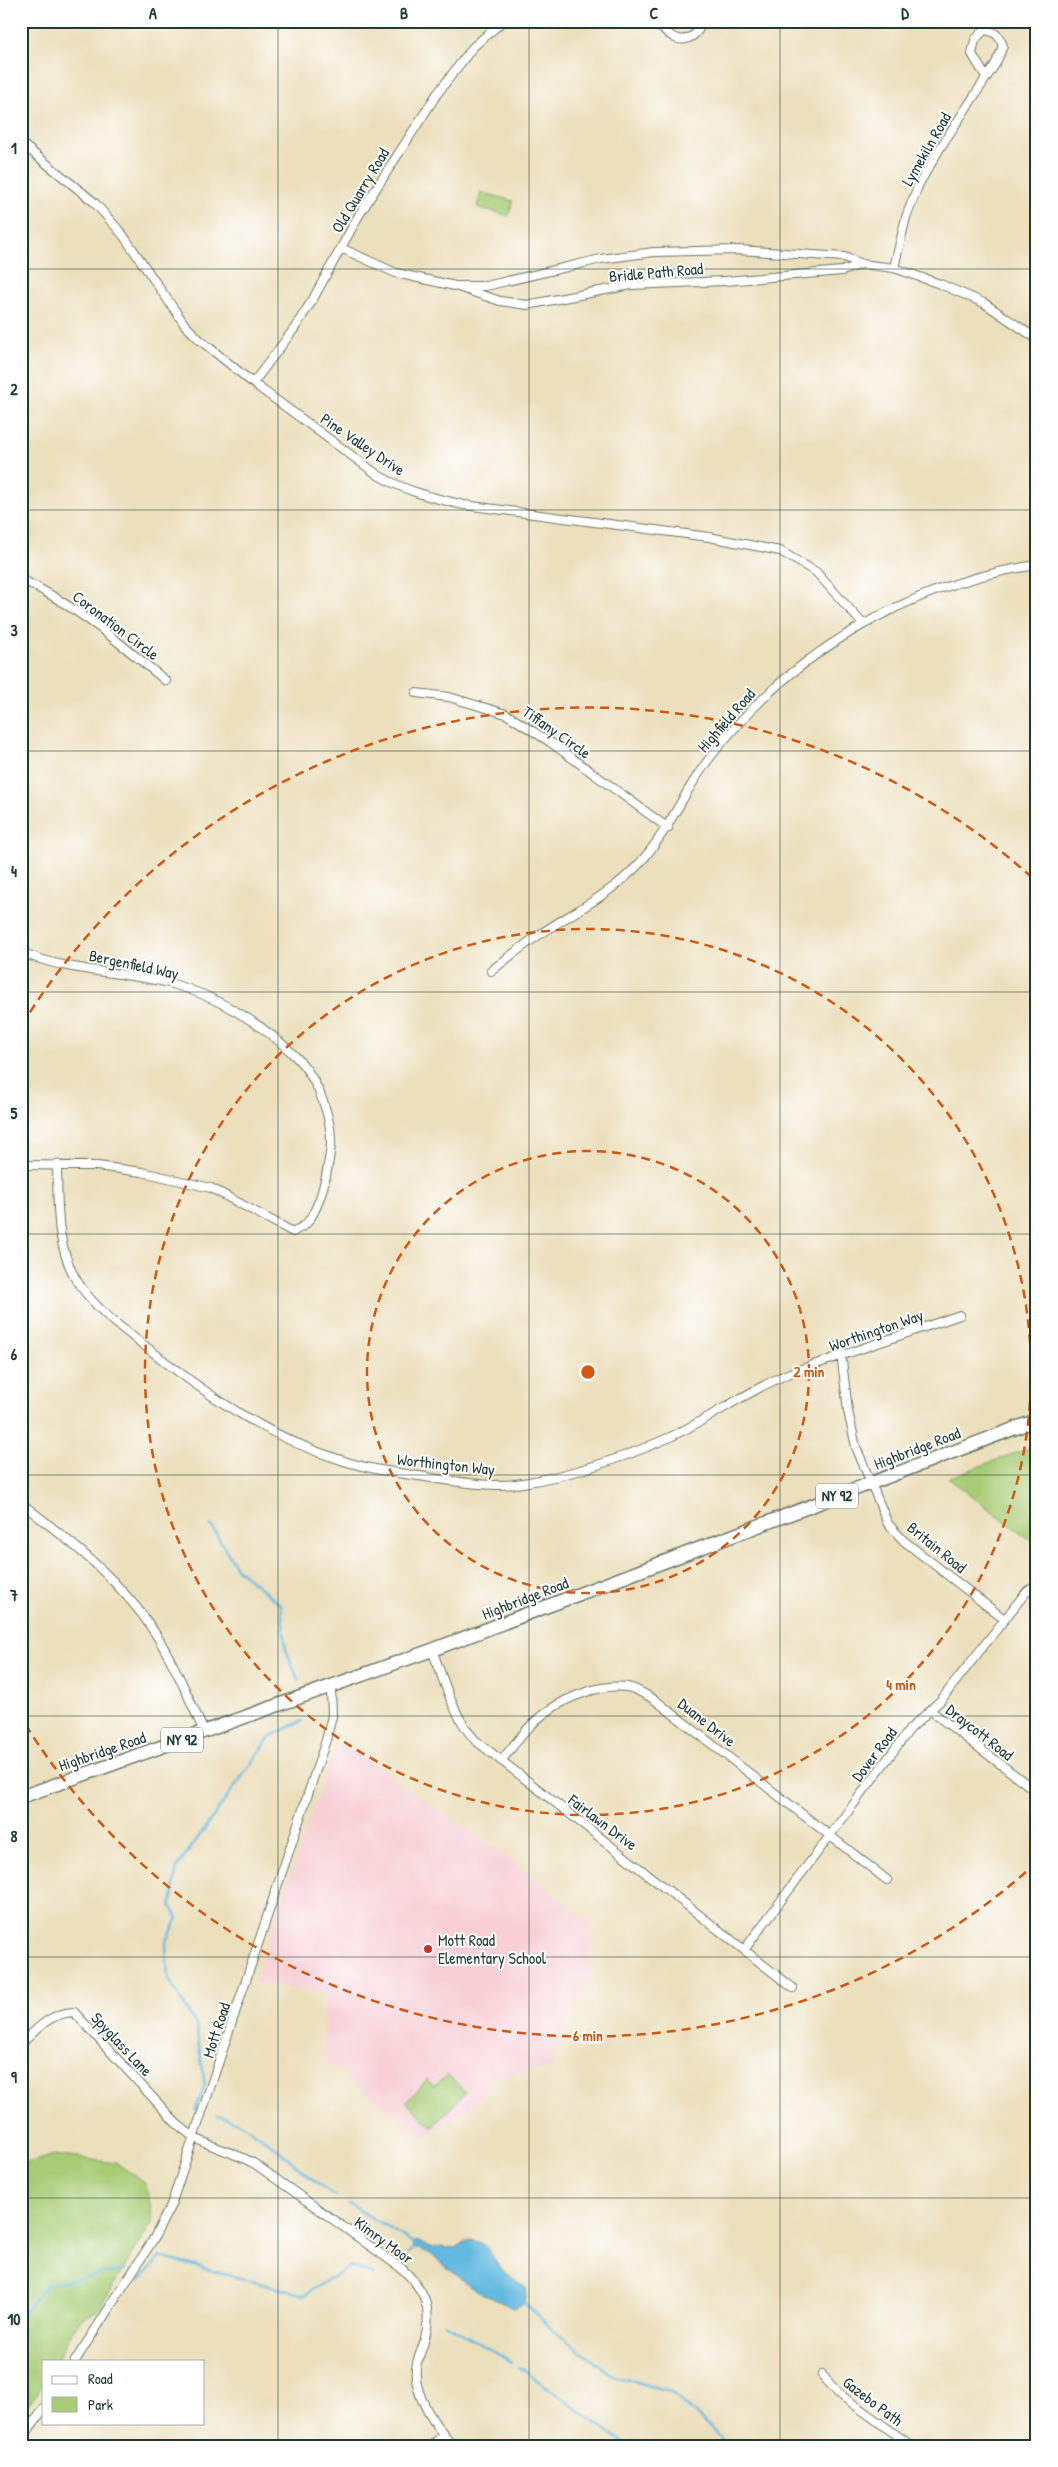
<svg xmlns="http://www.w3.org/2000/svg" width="1058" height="2467" font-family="'Patrick Hand',sans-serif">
	<rect width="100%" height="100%" fill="#fff"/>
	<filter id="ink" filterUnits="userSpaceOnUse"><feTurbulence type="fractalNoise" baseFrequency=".02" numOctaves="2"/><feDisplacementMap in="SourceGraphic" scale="10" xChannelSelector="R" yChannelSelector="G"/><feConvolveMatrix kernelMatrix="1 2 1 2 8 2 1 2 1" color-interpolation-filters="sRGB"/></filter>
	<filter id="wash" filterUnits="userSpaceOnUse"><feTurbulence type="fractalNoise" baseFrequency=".0096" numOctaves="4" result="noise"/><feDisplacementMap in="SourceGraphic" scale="20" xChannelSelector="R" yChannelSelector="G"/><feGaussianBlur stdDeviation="1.12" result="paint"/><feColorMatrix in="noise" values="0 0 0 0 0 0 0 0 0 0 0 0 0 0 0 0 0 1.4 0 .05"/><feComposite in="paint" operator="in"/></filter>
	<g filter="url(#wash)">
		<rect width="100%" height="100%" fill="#ecdfbc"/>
		<!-- built -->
		<path fill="#f7cfd5" d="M335 1745 355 1752 508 1858 591 1923 590 1976 554 2049 553 2067 490 2078 478 2102 425 2138 324 2059V1993L254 1982Z"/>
		<!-- green -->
		<path fill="#a7cc75" stroke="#638454" d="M481 192 513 201 509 216 477 207Z
			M1037 1445V1545L948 1478Z
			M447 2074 466 2092 432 2127 406 2102 427 2080 434 2087Z
			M54 2155 116 2163 146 2183 153 2221 99 2309 79 2321 56 2361H44C44 2386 41 2393 21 2410V2165Z"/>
		<!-- water -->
		<path fill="#64bae1" stroke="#427c8a" d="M470 2240C489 2243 490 2255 501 2268 507 2276 518 2282 526 2288L527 2294 524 2303 514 2308 477 2291 429 2253 413 2246 416 2241 431 2247 455 2248Z"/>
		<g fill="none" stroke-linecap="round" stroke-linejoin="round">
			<!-- stream -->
			<path stroke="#64bae1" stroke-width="2.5" d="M211 1525 237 1569 281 1605 286 1650 299 1681
				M197 2110H195L205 2086 196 2025 168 1978 166 1943 178 1918 171 1906 177 1867 271 1736 302 1721
				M217 2115C264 2126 296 2172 336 2196
				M349 2204 417 2245
				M409 2253 417 2247
				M140 2280 160 2257 304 2295 350 2266 374 2275
				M523 2302 554 2331 614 2376 670 2391 721 2437 727 2446
				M21 2316 46 2285 125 2270
				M444 2323 512 2362
				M519 2367 624 2443 633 2446"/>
		</g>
	</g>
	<g filter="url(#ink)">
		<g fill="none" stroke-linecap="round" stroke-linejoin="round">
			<defs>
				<path id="minor" d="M642 21C648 24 655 26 661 28 666 31 669 35 675 38 687 43 700 34 701 21
					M21 143 94 202 123 235 185 325 200 340 253 383 378 475C405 491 433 498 464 505L709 537 780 551 816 572 863 624
					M341 248 396 273 455 286 500 301 527 305 631 285 725 281 842 271 862 264
					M894 268 906 217 919 184 942 145 996 63 1003 46C999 35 995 31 984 30L975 40 972 54 986 77
					M455 286H486L601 259 654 252 738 250 844 257 862 264 894 268 940 284 984 303 1037 339
					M253 383 294 329 313 299 359 215 437 94 473 47 503 21
					M21 579C75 605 120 643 166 681
					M416 693 449 697 506 714 550 742 668 828
					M21 952C67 972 121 971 169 983 213 994 267 1026 298 1059 319 1081 335 1124 330 1153 327 1174 321 1207 306 1224 303 1227 297 1229 293 1232L211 1188 142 1172 97 1166 21 1165
					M491 971C505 960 519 949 533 939 570 913 605 899 638 865 669 832 684 790 712 755 790 654 909 583 1037 565
					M57 1164C58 1204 55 1245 77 1281 96 1311 126 1331 154 1353 211 1398 271 1438 341 1460 370 1470 401 1473 431 1478 461 1482 493 1488 523 1483 572 1475 623 1458 668 1438 710 1419 747 1391 790 1373L960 1315
					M840 1344 848 1411 856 1447 888 1524 904 1541 1004 1619
					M21 1503C70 1541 121 1580 155 1633 175 1665 189 1698 204 1732
					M432 1650C444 1680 453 1716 475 1740L793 1988
					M931 1711 1037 1792
					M501 1761C515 1744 529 1724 548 1711 569 1696 601 1684 627 1687 638 1689 646 1695 655 1700L887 1880
					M744 1950 910 1729 941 1700 1027 1591 1037 1584
					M21 2044C38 2028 50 2013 74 2012L176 2123C182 2128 189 2134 195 2138 214 2148 236 2153 255 2164L401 2268C426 2290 433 2309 424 2342 422 2350 417 2359 416 2368 413 2395 436 2427 453 2446
					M75 2361 153 2240 171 2205 326 1740 332 1716 331 1687
					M822 2375 838 2393 912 2446
					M21 2441 44 2408
					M431 2446 443 2435"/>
				<path id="trunk" d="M21 1797 432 1650 1037 1420"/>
			</defs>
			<!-- minor casing -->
			<use href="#minor" stroke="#677664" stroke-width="10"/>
			<!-- trunk casing -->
			<use href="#trunk" stroke="#677664" stroke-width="15"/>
			<!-- minor -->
			<use href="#minor" stroke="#fff" stroke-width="8"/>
			<!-- trunk -->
			<use href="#trunk" stroke="#fff" stroke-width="12"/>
		</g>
	</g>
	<!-- grid -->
	<path fill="none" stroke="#1f3d34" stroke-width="1" stroke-opacity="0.55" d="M278 21V2446M529 21V2446M780 21V2446M21 269H1037M21 510H1037M21 751H1037M21 992H1037M21 1234H1037M21 1475H1037M21 1716H1037M21 1957H1037M21 2198H1037"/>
	<!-- distance rings -->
	<g fill="none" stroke="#d45610" stroke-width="2.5" stroke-dasharray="9 6">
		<circle cx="588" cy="1372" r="221"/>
		<circle cx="588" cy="1372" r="443"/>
		<path d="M1037 1862A664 664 0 0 1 22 1719M22 1025A664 664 0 0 1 1037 882"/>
	</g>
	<!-- markers -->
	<circle fill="#c8321e" stroke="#fff" stroke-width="2" cx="428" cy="1949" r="5"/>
	<g text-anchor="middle" stroke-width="4" stroke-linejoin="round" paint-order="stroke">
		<!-- shield labels -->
		<g fill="#fff" stroke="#627771" stroke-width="1">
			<rect x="816" y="1483.5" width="42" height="25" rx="4"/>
			<rect x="161" y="1727.5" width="42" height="25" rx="4"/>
		</g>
		<g font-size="15" font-weight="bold" fill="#1f3d34">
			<text x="837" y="1501">NY 92</text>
			<text x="182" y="1745">NY 92</text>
		</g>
		<!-- street labels -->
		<g font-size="16" fill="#1f3d34" stroke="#fff">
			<text transform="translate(926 149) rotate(-60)" y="6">Lymekiln Road</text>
			<text transform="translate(360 190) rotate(-59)" y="6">Old Quarry Road</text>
			<text transform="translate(656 272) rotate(-5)" y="6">Bridle Path Road</text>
			<text transform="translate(363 444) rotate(34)" y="6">Pine Valley Drive</text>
			<text transform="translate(116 625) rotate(37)" y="6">Coronation Circle</text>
			<text transform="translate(726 720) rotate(-49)" y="6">Highfield Road</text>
			<text transform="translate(557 732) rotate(35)" y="6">Tiffany Circle</text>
			<text transform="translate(134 964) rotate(12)" y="6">Bergenfield Way</text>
			<text transform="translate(876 1330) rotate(-19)" y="6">Worthington Way</text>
			<text transform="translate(917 1448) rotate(-21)" y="6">Highbridge Road</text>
			<text transform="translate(446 1464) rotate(6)" y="6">Worthington Way</text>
			<text transform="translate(937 1547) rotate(39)" y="6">Britain Road</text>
			<text transform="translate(525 1598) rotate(-21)" y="6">Highbridge Road</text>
			<text transform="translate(707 1722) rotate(38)" y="6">Duane Drive</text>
			<text transform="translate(980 1732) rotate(38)" y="6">Draycott Road</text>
			<text transform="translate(102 1751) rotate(-19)" y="6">Highbridge Road</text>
			<text transform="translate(874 1754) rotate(-53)" y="6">Dover Road</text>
			<text transform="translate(603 1822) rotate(37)" y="6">Fairlawn Drive</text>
			<text transform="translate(216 2030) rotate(-72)" y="6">Mott Road</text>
			<text transform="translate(122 2044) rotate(47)" y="6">Spyglass Lane</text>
			<text transform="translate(384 2240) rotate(36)" y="6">Kimry Moor</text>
			<text transform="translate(873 2401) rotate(37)" y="6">Gazebo Path</text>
		</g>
		<!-- poi labels -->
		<g font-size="16" fill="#1f3d34" stroke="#fff" text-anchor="start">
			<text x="438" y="1946">Mott Road<tspan x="438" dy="18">Elementary School</tspan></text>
		</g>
	</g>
	<circle cx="588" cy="1372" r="8" fill="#d45610" stroke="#fff" stroke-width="2.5"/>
	<g font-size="15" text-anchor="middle" font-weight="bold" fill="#d45610" stroke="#fff" stroke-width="4" stroke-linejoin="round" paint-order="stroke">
		<text x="809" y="1377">2 min</text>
		<text x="901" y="1690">4 min</text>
		<text x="588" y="2041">6 min</text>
	</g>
	<!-- margin -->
	<rect width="1058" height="2467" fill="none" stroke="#fff" stroke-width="55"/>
	<!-- legend -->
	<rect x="42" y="2360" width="162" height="65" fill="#ffffff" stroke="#a5b1ae"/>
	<rect x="52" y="2376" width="25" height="8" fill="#ffffff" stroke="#a5b1ae"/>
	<text x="88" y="2384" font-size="15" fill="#1f3d34">Road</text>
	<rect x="52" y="2397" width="25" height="15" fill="#a7cc75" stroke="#a5b1ae"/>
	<text x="88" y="2410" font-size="15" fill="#1f3d34">Park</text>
	<rect x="28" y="28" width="1002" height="2412" fill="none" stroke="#1f3d34" stroke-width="2"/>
	<g font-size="16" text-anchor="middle" font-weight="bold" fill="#1f3d34">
		<text x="153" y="19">A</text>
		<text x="404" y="19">B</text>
		<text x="654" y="19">C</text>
		<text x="905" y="19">D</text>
		<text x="14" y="154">1</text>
		<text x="14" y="395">2</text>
		<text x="14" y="636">3</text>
		<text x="14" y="877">4</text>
		<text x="14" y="1119">5</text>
		<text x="14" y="1360">6</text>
		<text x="14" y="1601">7</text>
		<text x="14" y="1842">8</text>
		<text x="14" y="2083">9</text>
		<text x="14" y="2325">10</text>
	</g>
</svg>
